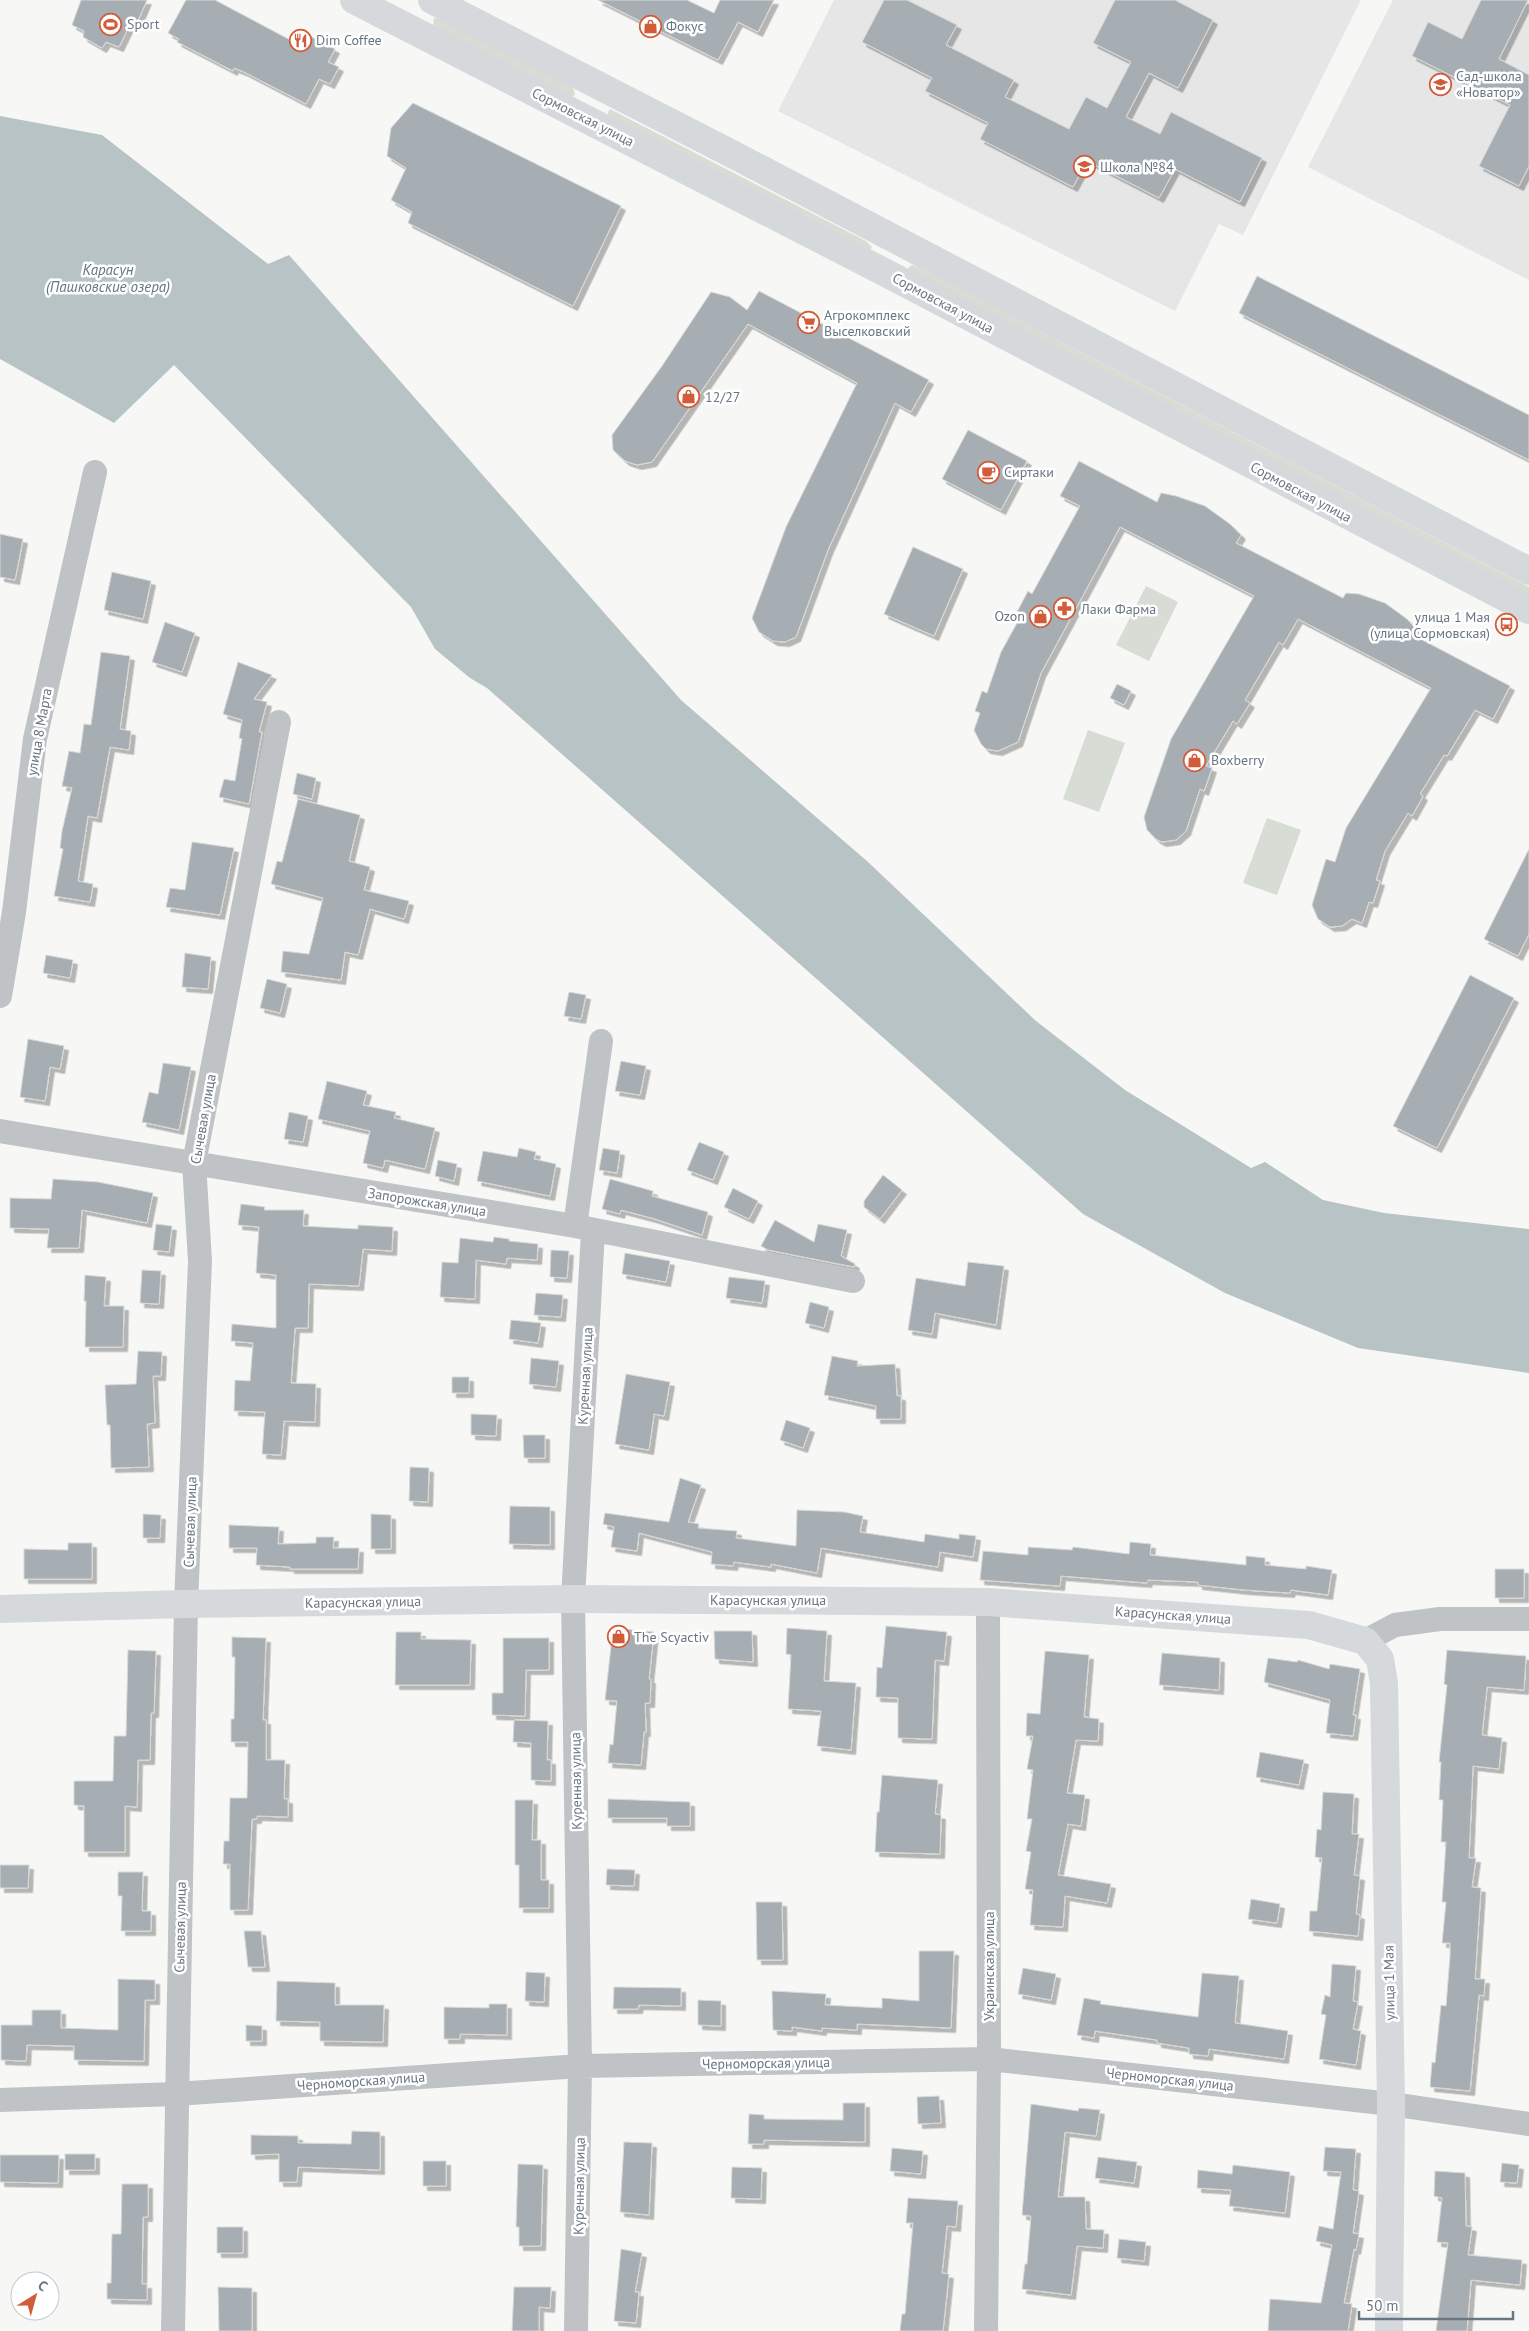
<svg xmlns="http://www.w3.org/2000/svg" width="1529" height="2331" font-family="'PT Sans',sans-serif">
	<defs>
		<filter id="shadow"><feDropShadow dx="4.5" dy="4.5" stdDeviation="0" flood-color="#0004"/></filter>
	</defs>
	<rect width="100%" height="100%" fill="#f7f7f5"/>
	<!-- built -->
	<path fill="#e5e6e5" d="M834 0H1361L1243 235 1219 224 1175 311 778 111Z
		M1393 0H1529V280L1308 167Z"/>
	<!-- green -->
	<path fill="#d7dcd4" d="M434 18 441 19 570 86 574 90 575 95 570 98 433 27Z
		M610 109 866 241 872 247 869 252 609 118 608 112Z
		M912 265 918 267 1529 587V599L908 272V268Z
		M1146 586 1178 602 1149 661 1116 645Z
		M1088 730 1125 743 1099 812 1063 799Z
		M1267 818 1301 830 1277 895 1243 883Z"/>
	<!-- water -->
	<path fill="#b8c3c6" d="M0 116 102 135 268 264 289 255 681 700 868 862 1036 1021 1125 1090 1251 1168 1265 1162 1323 1200 1384 1213 1529 1229V1373L1358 1348 1225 1293 1083 1214 487 688 470 678 435 649 411 607 174 365 114 423 0 359Z"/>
	<!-- building -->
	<path fill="#a7aeb3" stroke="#d9d9d7" filter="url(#shadow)" d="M81 0H147L136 25 131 22 119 47 106 42 102 48 83 37 84 31 72 25Z
		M186 0H215L294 42 300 31 335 49 328 62 339 67 330 84 319 79 306 104 244 72 234 68 233 71 177 42 179 39 168 33Z
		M598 0H687L714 13 720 0H774L758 32 738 22 718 60Z
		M884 0H907L957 25 946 45 1014 80 1005 97 1069 129 1086 97 1107 108 1131 62 1093 43 1115 0H1175L1213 20 1178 88 1149 73 1126 117 1160 134 1171 112 1262 158 1240 202 1175 169 1159 198 1087 161 1073 187 980 139 988 123 925 91 932 78 862 42Z
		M1481 0H1528L1499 59 1529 75V166L1519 186 1479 166 1510 105 1412 56 1428 22 1462 39Z
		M413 103 621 206 573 306 408 223 412 212 391 200 406 168 387 156 391 128Z
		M1257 276 1529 415V460L1239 313Z
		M759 291 929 380 911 412 895 403 828 550 796 637 785 642 773 641 759 632 752 618 786 527 857 383 748 324 652 462 637 465 625 461 613 450 612 435 662 366 711 292 730 297 747 310Z
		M968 430 1027 461 1001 510 942 479Z
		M1079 461 1157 502 1161 493 1176 496 1205 506 1230 524 1241 535 1236 543 1343 598 1346 593 1359 594 1385 603 1407 619 1416 629 1413 635 1510 686 1493 719 1475 710 1447 756 1444 755 1420 794 1423 796 1412 816 1408 813 1385 851 1376 880 1380 881 1373 903 1369 902 1362 923 1352 919 1342 926 1330 927 1318 919 1312 905 1326 859 1335 862 1346 828 1431 688 1298 619 1283 645 1279 642 1245 700 1250 703 1237 724 1233 721 1206 766 1212 768 1204 791 1200 789 1186 831 1176 840 1162 842 1156 839 1147 830 1144 817 1171 739 1254 596 1120 527 1041 673 1018 742 998 751 986 749 981 744 974 730 980 713 975 711 982 691 987 693 1001 652 1022 614 1017 612 1028 591 1032 594 1080 506 1060 496Z
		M0 534 23 539 15 580 0 577Z
		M913 547 963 569 934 636 884 614Z
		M112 572 151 581 143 619 104 610Z
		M165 622 195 633 182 672 152 662Z
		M101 652 130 656 120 729 131 731 129 750 110 747 97 818 88 816 78 881 93 884 90 902 54 896 63 849 60 848 62 831 72 788 62 786 69 751 80 753 84 724 91 725Z
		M238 662 272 675 254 699 267 702 259 732H262L249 804 219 797 224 779 235 781 242 739 239 738 242 720 223 714Z
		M1117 684 1131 691 1124 705 1110 698Z
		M297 773 316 778 312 799 293 794Z
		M298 799 360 815 349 861 370 867 364 890 409 901 404 919 370 909 358 955 345 952 341 980 281 972 283 951 309 954 323 898 271 884 277 861 282 862Z
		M192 842 234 848 220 915 166 907 170 888 185 890Z
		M1529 849V934L1518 956 1484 939Z
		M185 953 211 957 208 989 182 987Z
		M46 955 73 960 70 978 43 973Z
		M1470 975 1514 998 1437 1148 1393 1126Z
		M267 979 287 984 280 1013 260 1008Z
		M569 992 586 995 581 1019 564 1016Z
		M28 1039 64 1046 60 1069 50 1067 45 1101 20 1097Z
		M621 1061 646 1066 640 1095 615 1091Z
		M163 1063 191 1067 179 1130 142 1122 149 1092 158 1094Z
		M327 1081 367 1091 363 1105 396 1112 394 1118 435 1128 425 1169 385 1160 383 1168 363 1163 370 1131 318 1119Z
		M289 1112 308 1116 303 1142 284 1139Z
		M699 1142 724 1152 713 1180 687 1170Z
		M519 1148 536 1152 534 1159 556 1164 550 1196 477 1181 483 1151 517 1157Z
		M603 1148 620 1151 617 1173 599 1170Z
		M438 1160 457 1164 454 1181 435 1176Z
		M883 1175 902 1190 880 1219 864 1207V1201Z
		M53 1179 98 1182 153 1193 147 1223 82 1210 79 1248H47L49 1229 10 1228V1198L51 1199Z
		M610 1179 653 1191 652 1196 708 1212 702 1235 655 1219 621 1210 620 1214 602 1209Z
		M733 1188 758 1201 749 1219 724 1207Z
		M241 1204 265 1207 264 1210H304L303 1226 358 1229V1225L393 1227 392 1251 363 1249 359 1286 309 1284 308 1328H295L291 1383 316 1384 315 1422 284 1421 281 1455 262 1454 265 1412 234 1411 235 1380 250 1381 253 1343 231 1341 232 1324 276 1328V1275L256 1273 259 1227 238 1225Z
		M775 1220 814 1242 818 1224 847 1230 841 1256 855 1264 854 1267 768 1250 761 1246Z
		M156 1224 172 1226 169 1252 153 1250Z
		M494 1237 509 1239V1241L538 1244 537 1260 507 1258 506 1264 476 1260 475 1299 440 1297 442 1262 458 1263 460 1238 493 1242Z
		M551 1250 569 1251 567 1278 550 1277Z
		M625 1253 670 1261 666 1282 622 1274Z
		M968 1262 1004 1266 996 1325 935 1313 932 1334 908 1330 916 1278 965 1286Z
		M142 1270 161 1271 159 1304 140 1303Z
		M85 1275 106 1277 104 1306H124L123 1347H85L86 1301H84Z
		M729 1277 765 1281 762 1303 726 1298Z
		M536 1293 563 1295 561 1317 534 1315Z
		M810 1302 829 1307 824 1328 805 1323Z
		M511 1320 541 1323 538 1343 509 1339Z
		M138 1351 162 1352 161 1376H153L155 1423 147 1424 149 1467 111 1468 110 1425H107L105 1385 136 1384Z
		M832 1356 858 1361 857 1366 895 1364 897 1396H901V1419H876V1406L824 1395Z
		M531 1358 559 1361 556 1387 529 1384Z
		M626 1374 670 1382 664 1416 654 1414 649 1450 615 1444Z
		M452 1377H469V1393H452Z
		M471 1414 497 1415 496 1436 471 1435Z
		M786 1420 810 1428 803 1448 780 1440Z
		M523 1435H545V1458H524Z
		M410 1467 429 1468 428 1502 409 1501Z
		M680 1478 701 1485 688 1522 699 1524 698 1528 737 1531 736 1538 796 1546 797 1510 844 1512 863 1516 860 1532 924 1542 925 1534 959 1539V1534L976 1536 973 1557 940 1552 938 1567 821 1548 817 1573 771 1564V1567L734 1562 733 1566 711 1564 712 1552 639 1533 637 1551 611 1547 614 1527 603 1524 605 1513 669 1522Z
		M510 1506 550 1507V1545L509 1544Z
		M143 1514 161 1515 160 1538H143Z
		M371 1514 391 1515V1549H371Z
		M229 1525 279 1527 278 1544 316 1543V1537H334L333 1548H359L358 1569H290V1567L256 1565 257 1548H229Z
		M1130 1542 1151 1544 1150 1555 1246 1565V1556L1265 1558V1565L1306 1569V1566L1332 1570 1328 1595 1291 1590 1290 1593 1244 1590 1198 1585V1582L1148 1580 1147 1583 1061 1576 1060 1586 980 1580 983 1551 1028 1555V1547L1072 1550 1073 1547 1129 1554Z
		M68 1543H92V1579H24V1549L68 1550Z
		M1495 1569H1524V1598H1495Z
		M886 1626 947 1632 944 1661 935 1660 932 1739 898 1738V1698L876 1697 877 1667 882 1668Z
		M613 1628 654 1632 649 1679H651L650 1703H645L646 1732H644L641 1765 608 1763 610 1744 613 1745 617 1701 605 1700Z
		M787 1628 827 1631 824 1681 856 1683 851 1750 817 1746 821 1711 788 1709 791 1655 786 1654Z
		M714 1631H752L753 1662 715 1659Z
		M396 1632H421V1639L471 1640 470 1685H395Z
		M232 1637 266 1638 263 1720H266V1760H285L284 1799H288V1817L257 1816V1819H252L248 1910H230V1864H223L224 1841H229L230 1798H247L248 1742H231V1719H234L235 1657H232Z
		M503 1638H549V1670H526L525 1716 492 1715V1693H503Z
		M128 1650 156 1651 154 1713H151L150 1760H138L137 1807 125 1806V1852H84V1806L74 1805V1781H113L114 1736H126Z
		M1447 1650 1526 1656 1524 1690 1487 1687 1482 1735 1502 1738 1499 1769 1473 1766 1469 1858H1476L1472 1887 1481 1888 1475 1979H1485L1484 1996 1479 1995 1470 2091 1430 2087 1432 2062 1435 2063 1441 2005 1446 2006 1450 1956V1943H1442L1446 1902H1442L1446 1842H1441L1443 1800H1439L1441 1762H1439L1447 1685 1444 1684Z
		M1045 1651 1089 1655 1084 1717 1099 1719 1098 1741 1076 1740 1067 1793 1085 1795 1081 1826 1068 1824 1058 1875 1111 1884 1107 1903 1065 1896 1063 1927 1030 1925 1033 1890 1025 1889 1031 1852 1026 1851 1032 1819H1027L1033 1770 1027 1769 1033 1736H1026L1027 1713 1040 1714Z
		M1162 1653 1220 1658 1219 1690 1159 1685Z
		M1268 1658 1297 1662 1298 1660 1329 1669 1330 1664 1360 1669 1353 1715H1356L1353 1736 1326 1733 1330 1700 1264 1682Z
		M514 1720 548 1721 547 1760H551V1781L531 1780V1743L513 1742Z
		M1260 1752 1304 1760 1299 1785 1256 1777Z
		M882 1775 938 1780 935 1814 941 1815 940 1854 875 1852 877 1812H879Z
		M1323 1792 1354 1794 1352 1834H1359L1354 1875 1360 1876 1356 1914 1360 1915 1358 1936 1309 1931 1310 1911H1317L1322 1858 1315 1857 1317 1829 1321 1830Z
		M608 1799 690 1802V1826H667V1818H608Z
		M515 1800H533L532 1840H541V1880H549V1908H519V1865H515Z
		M0 1865H29L28 1888H0Z
		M607 1869 635 1870 634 1886 606 1885Z
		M118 1872H143L142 1911H151V1931H121L122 1896H118Z
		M1251 1899 1280 1904 1277 1923 1248 1919Z
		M756 1902H782L783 1960H757Z
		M244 1931H261L265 1967H248Z
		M919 1951H954L951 2028 857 2024V2030L822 2028V2031L792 2027V2031L773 2030 772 1991 826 1994 825 2005 882 2008V1998L919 2001Z
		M1332 1964 1356 1966 1353 2001 1358 2002 1353 2029 1361 2031 1356 2065 1319 2059 1326 2015 1321 2014 1325 1995 1330 1997Z
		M1023 1968 1056 1974 1051 2000 1018 1994Z
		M526 1972 545 1973 544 2002 525 2001Z
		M1202 1973 1239 1976 1235 2023 1288 2031 1284 2059 1209 2049 1208 2056 1189 2054V2048L1157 2043V2040L1095 2031 1094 2038 1077 2035 1084 1998 1101 2001 1100 2004 1198 2017Z
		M118 1979 155 1980V2000H145L144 2061 74 2060V2046L27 2045 26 2061 1 2060V2025H32V2010H61V2028L118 2030Z
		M277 1981 335 1983V2005H384L383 2042 320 2041V2022L276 2021Z
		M614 1987 681 1988V2006L639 2005 638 2009H613Z
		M698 2000 721 2001V2026L698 2025Z
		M489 2004H507V2035L460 2034V2039H444V2007L489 2008Z
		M246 2025 262 2026V2041H246Z
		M939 2096 941 2123 918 2124 917 2097Z
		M843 2103H865V2142L764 2140V2144H748L749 2114 764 2115V2119L843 2120Z
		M1031 2104 1078 2111 1079 2108 1100 2110 1096 2136 1065 2132 1058 2197H1085L1086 2229 1104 2230 1103 2248 1077 2246 1071 2295 1022 2289 1025 2264H1027L1031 2216 1022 2215Z
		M352 2131 380 2132V2170L298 2167 297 2182H279V2154L251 2155V2135L298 2136V2143L351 2144Z
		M624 2142 652 2143 649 2215 620 2212Z
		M1325 2147 1356 2149 1353 2190 1359 2191 1353 2233 1359 2234 1356 2250 1354 2249 1344 2303 1352 2304 1348 2331H1268L1270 2299 1321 2303 1332 2245 1316 2241 1319 2226 1333 2229 1341 2172 1323 2171Z
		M892 2148 923 2151 921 2174 890 2171Z
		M65 2154H95V2170H65Z
		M0 2155H59L58 2183 0 2182Z
		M1098 2157 1137 2162 1134 2183 1095 2178Z
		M423 2161H446V2186H423Z
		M1502 2163 1519 2165 1517 2183 1500 2182Z
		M518 2164 543 2165 541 2246H519V2227H516Z
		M1233 2165 1290 2172 1285 2213 1229 2206 1231 2190 1197 2188 1198 2170 1232 2174Z
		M732 2167 762 2168 761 2199 731 2198Z
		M1435 2171 1465 2173 1466 2226 1472 2227 1468 2255 1522 2260 1520 2285 1471 2280 1467 2331H1436L1448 2243 1437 2242 1442 2198 1434 2196Z
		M122 2184H148V2217H143L142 2284H147V2300L107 2299V2283H111L112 2234H121Z
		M908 2198 958 2201 956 2227 947 2226 942 2273 949 2274 943 2331H900L902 2314H905L913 2223H906Z
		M217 2227H243V2253H217Z
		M1119 2239 1146 2242 1144 2261 1117 2258Z
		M621 2249 642 2253 635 2292H639L636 2323 614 2321Z
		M218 2287 252 2288V2331H219Z
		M514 2287H551L550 2308 539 2307V2331H512Z"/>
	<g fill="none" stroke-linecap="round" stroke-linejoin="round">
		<!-- street -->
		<path stroke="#bfc3c6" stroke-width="24" d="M0 996 14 912 35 739 95 472
			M0 1131 575 1226 853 1281
			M575 1226 601 1041
			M1365 1641 1395 1625 1440 1619H1529
			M0 2100 176 2094 580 2066 989 2059 1391 2104 1529 2124
			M173 2331 186 1604 200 1261 194 1163 279 722
			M576 2331 580 2066 573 1599 593 1231
			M986 2331 989 2059 988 1602"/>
		<!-- secondary -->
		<path stroke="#d5d9dc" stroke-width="28" d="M354 0 886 273 1529 610
			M432 0 734 155 1529 571
			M0 1609 186 1604 573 1599 988 1602 1309 1625 1365 1641 1380 1659 1384 1683 1391 2104 1389 2331"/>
	</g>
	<!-- icons -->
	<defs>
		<symbol id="stadium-ring" viewBox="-11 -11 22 22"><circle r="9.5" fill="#fff" stroke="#d25c3a" stroke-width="1.5"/><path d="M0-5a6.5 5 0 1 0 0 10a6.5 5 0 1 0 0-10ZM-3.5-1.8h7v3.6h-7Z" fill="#d25c3a"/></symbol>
		<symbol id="shop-ring" viewBox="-11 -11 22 22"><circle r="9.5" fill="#fff" stroke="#d25c3a" stroke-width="1.5"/><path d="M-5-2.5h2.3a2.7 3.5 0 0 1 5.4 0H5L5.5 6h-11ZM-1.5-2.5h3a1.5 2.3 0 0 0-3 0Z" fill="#d25c3a"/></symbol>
		<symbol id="restaurant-ring" viewBox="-11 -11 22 22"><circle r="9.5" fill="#fff" stroke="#d25c3a" stroke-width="1.5"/><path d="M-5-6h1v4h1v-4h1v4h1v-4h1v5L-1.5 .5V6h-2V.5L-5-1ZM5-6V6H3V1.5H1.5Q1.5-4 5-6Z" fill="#d25c3a"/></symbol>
		<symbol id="school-ring" viewBox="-11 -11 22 22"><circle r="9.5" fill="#fff" stroke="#d25c3a" stroke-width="1.5"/><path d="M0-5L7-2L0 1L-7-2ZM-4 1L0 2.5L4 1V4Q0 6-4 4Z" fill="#d25c3a"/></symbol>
		<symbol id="supermarket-ring" viewBox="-11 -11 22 22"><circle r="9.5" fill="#fff" stroke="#d25c3a" stroke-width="1.5"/><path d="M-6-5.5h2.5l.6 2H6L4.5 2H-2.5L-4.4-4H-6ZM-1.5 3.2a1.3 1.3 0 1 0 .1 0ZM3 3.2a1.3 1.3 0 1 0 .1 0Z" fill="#d25c3a"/></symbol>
		<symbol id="cafe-ring" viewBox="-11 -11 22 22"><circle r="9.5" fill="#fff" stroke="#d25c3a" stroke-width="1.5"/><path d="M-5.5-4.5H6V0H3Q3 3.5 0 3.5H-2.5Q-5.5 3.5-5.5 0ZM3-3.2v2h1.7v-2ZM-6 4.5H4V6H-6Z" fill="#d25c3a"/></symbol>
		<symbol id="pharmacy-ring" viewBox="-11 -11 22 22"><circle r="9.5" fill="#fff" stroke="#d25c3a" stroke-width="1.5"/><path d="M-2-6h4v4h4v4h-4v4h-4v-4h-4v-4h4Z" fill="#d25c3a"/></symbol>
		<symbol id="bus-ring" viewBox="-11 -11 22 22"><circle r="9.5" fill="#fff" stroke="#d25c3a" stroke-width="1.5"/><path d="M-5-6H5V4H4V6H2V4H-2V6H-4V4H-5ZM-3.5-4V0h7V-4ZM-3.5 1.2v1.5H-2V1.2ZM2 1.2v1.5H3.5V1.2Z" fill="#d25c3a"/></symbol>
	</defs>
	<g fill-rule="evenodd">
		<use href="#stadium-ring" x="98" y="12" width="25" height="25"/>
		<use href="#shop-ring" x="638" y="14" width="25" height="25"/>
		<use href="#restaurant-ring" x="288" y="28" width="25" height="25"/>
		<use href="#school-ring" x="1428" y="72" width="25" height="25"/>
		<use href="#school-ring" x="1072" y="154" width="25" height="25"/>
		<use href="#supermarket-ring" x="796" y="310" width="25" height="25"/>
		<use href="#shop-ring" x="676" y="384" width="25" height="25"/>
		<use href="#cafe-ring" x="976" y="460" width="25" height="25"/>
		<use href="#pharmacy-ring" x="1052" y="596" width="25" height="25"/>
		<use href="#shop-ring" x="1028" y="604" width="25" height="25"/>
		<use href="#bus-ring" x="1494" y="612" width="25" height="25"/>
		<use href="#shop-ring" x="1182" y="748" width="25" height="25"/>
		<use href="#shop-ring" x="606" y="1624" width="25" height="25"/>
	</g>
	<g text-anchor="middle" stroke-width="5" stroke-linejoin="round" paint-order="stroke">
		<!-- poi labels -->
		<g font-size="14" fill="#697783" stroke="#fff" text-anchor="start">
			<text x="127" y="29">Sport</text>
			<text x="666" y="31">Фокус</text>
			<text x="316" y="45">Dim Coffee</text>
			<text x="1456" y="81">Сад-школа<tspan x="1456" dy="16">«Новатор»</tspan></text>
			<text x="1100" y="172">Школа №84</text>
			<text x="824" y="320">Агрокомплекс<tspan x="824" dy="16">Выселковский</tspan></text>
			<text x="705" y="402">12/27</text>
			<text x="1004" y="477">Сиртаки</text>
			<text x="1081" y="614">Лаки Фарма</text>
			<text x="1025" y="621" text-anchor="end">Ozon</text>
			<text x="1490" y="622" text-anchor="end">улица 1 Мая<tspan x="1490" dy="16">(улица Сормовская)</tspan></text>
			<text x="1211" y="765">Boxberry</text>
			<text x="634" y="1642">The Scyactiv</text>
		</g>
		<!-- street labels -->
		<g font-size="14" fill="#697783" stroke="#fff">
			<text transform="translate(583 117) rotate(27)" y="5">Сормовская улица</text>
			<text transform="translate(943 303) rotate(28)" y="5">Сормовская улица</text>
			<text transform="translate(1301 492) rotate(28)" y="5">Сормовская улица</text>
			<text transform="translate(39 732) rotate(-80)" y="5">улица 8 Марта</text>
			<text transform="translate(203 1119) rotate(-80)" y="5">Сычевая улица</text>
			<text transform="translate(427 1202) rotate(9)" y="5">Запорожская улица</text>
			<text transform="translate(585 1376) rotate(-87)" y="5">Куренная улица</text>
			<text transform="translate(190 1522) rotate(-88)" y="5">Сычевая улица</text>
			<text x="768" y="1605">Карасунская улица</text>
			<text transform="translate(363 1602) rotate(-1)" y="5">Карасунская улица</text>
			<text transform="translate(1173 1615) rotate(4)" y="5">Карасунская улица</text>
			<text transform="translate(576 1781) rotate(-91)" y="5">Куренная улица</text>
			<text transform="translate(180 1927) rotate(-89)" y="5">Сычевая улица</text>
			<text transform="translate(989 1966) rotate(-90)" y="5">Украинская улица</text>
			<text transform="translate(1389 1983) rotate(-91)" y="5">улица 1 Мая</text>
			<text transform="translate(766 2063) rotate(-1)" y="5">Черноморская улица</text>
			<text transform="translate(1170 2079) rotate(6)" y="5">Черноморская улица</text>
			<text transform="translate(361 2081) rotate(-4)" y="5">Черноморская улица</text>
			<text transform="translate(579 2186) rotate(-89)" y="5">Куренная улица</text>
		</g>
		<!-- water labels -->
		<g font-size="15" font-style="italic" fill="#65777f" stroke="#fff">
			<text x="108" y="275">Карасун<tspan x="108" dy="17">(Пашковские озера)</tspan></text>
		</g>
	</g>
	<!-- north arrow -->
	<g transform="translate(35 2296) rotate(37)"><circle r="24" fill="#ffffff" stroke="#c3c9cd"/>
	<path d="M0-4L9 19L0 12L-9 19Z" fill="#d25c3a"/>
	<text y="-8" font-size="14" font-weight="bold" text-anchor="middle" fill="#697783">С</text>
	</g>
	<!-- scale -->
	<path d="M1359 2311v8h154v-8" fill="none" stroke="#697783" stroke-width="2.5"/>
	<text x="1366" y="2311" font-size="15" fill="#697783" stroke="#ffffff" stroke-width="4" paint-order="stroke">50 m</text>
</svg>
